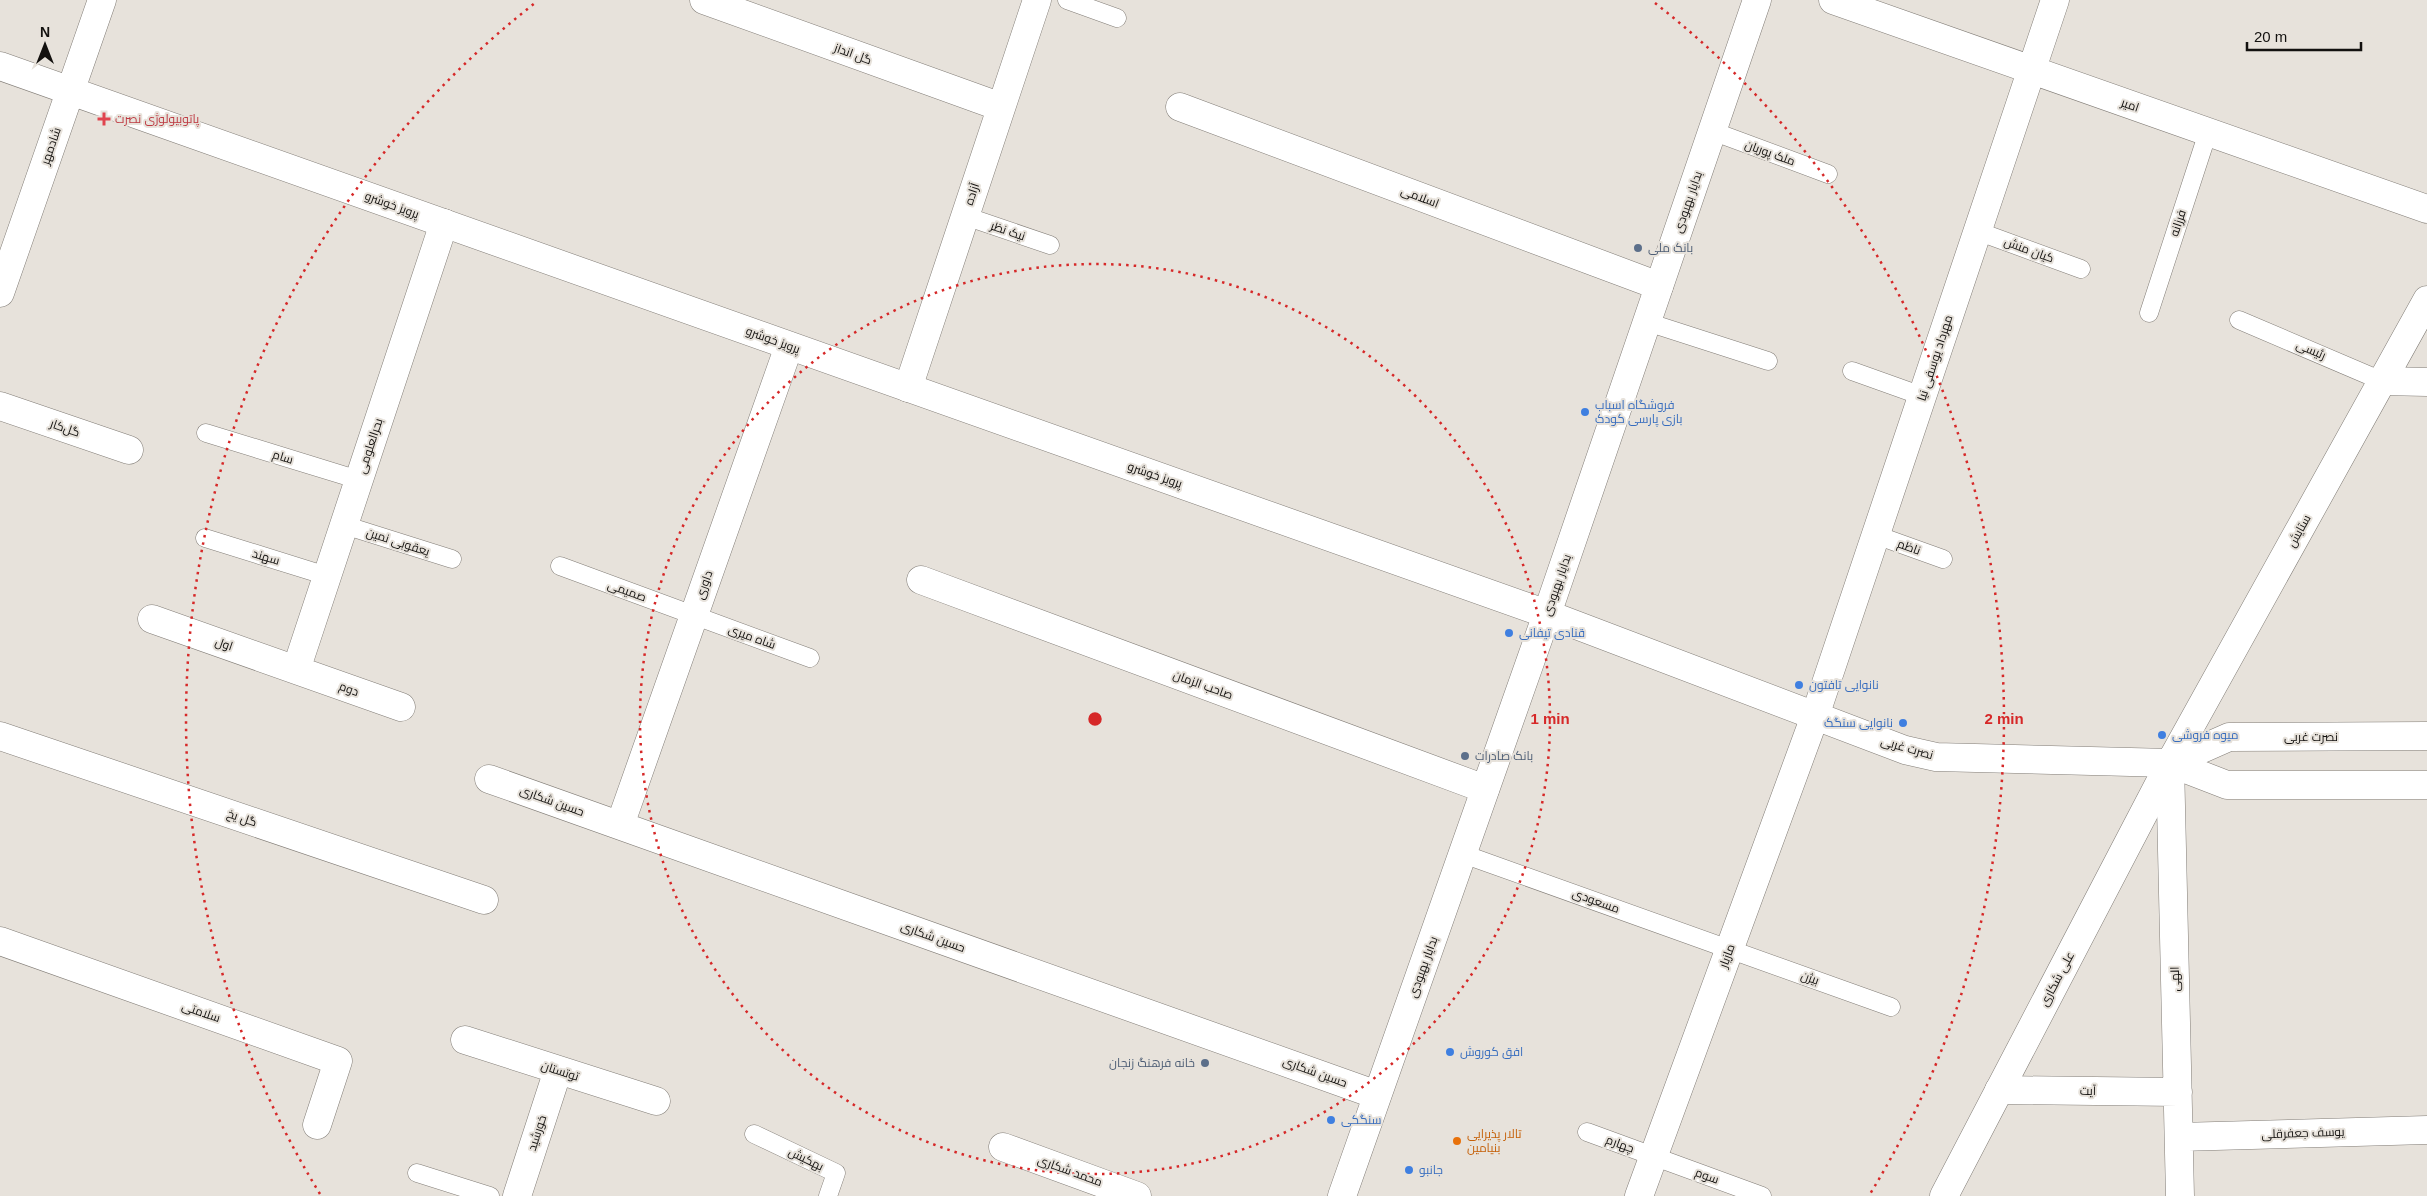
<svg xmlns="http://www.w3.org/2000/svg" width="2427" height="1196" font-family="Arial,Cairo,sans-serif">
	<rect width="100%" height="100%" fill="#e7e2db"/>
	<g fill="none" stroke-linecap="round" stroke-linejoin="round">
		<defs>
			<path id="lane" d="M1067 0 1117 18
				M1712 131 1828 174
				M965 216 1050 245
				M1977 231 2081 269
				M2149 313 2208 132
				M2239 320 2382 381
				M1647 322 1768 361
				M1852 371 1922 396
				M206 433 359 480
				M344 525 452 559
				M1876 535 1943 559
				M205 538 327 576
				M560 566 810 658
				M1463 854 1891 1007
				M1587 1132 1762 1196
				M754 1134 836 1173 828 1196
				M417 1173 490 1196"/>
			<path id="street" d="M704 0 1001 107
				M1833 0 2427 209
				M1180 107 1659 286
				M2382 381 2427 382
				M908 388 1037 0
				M0 406 129 450
				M921 580 1485 789
				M152 619 401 707
				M296 670 444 223
				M0 736 484 900
				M2170 763 2180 1196
				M489 779 1377 1095
				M620 825 789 346
				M0 941 338 1061 317 1125
				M465 1040 656 1101
				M1999 1090 2178 1092
				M2179 1137 2427 1130
				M1003 1147 1137 1196
				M517 1196 558 1070
				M1639 1196 1815 716 2055 0"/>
			<path id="secondary" d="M0 66 1547 614 1905 750 1936 757 2170 763 2227 785H2427
				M0 293 102 0
				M2170 763 2229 737 2427 736
				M1342 1196 1547 614 1757 0
				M1944 1196 2170 763 2427 300"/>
		</defs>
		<!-- lane casing -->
		<use href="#lane" stroke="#827d77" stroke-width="19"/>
		<!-- street casing -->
		<use href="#street" stroke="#827d77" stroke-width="29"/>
		<!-- secondary casing -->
		<use href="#secondary" stroke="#827d77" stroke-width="29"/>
		<!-- lane -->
		<use href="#lane" stroke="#fff" stroke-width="18"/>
		<!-- street -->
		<use href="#street" stroke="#fff" stroke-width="28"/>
		<!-- secondary -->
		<use href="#secondary" stroke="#fff" stroke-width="28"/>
	</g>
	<!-- distance rings -->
	<g fill="none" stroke="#d62828" stroke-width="2.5" stroke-dasharray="2.5 5">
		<circle cx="1095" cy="719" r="455"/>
		<path d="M320 1194A909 909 0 0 1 535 3M1655 3A909 909 0 0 1 1870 1194"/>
	</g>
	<!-- markers -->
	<path fill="#e0444e" stroke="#e7e2db" stroke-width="2" d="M101.5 111.5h5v5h5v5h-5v5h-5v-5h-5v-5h5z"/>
	<g fill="#5c6f8a" stroke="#e7e2db" stroke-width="2">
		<circle cx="1638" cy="248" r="5"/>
		<circle cx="1465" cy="756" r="5"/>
		<circle cx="1205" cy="1063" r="5"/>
	</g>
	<g fill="#3f7fe0" stroke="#e7e2db" stroke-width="2">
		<circle cx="1585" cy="412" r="5"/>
		<circle cx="1509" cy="633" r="5"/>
		<circle cx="1799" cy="685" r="5"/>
		<circle cx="1903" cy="723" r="5"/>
		<circle cx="2162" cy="735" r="5"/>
		<circle cx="1450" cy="1052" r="5"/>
		<circle cx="1331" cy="1120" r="5"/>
		<circle cx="1409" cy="1170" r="5"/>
	</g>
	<circle fill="#e8710a" stroke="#e7e2db" stroke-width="2" cx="1457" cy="1141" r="5"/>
	<g text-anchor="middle" stroke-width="4" stroke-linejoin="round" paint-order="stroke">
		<!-- street labels -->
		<g font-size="12" fill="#13110f" stroke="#e7e2db">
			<text transform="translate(853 54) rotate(20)" y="4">گل انداز</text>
			<text transform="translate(2130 105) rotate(19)" y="4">امیر</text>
			<text transform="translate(51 146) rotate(-71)" y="4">شادمهر</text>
			<text transform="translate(1770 153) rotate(20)" y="4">ملک پوریان</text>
			<text transform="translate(972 194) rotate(-72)" y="4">آزاده</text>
			<text transform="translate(1420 197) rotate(21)" y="4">اسلامی</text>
			<text transform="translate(1688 202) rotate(-71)" y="4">بدایار بهبودی</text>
			<text transform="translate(392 205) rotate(20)" y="4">پرویز خوشرو</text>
			<text transform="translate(2178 223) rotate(-72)" y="4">فرزانه</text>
			<text transform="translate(1008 231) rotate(19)" y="4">نیک نظر</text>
			<text transform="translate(2029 250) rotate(20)" y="4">کیان منش</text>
			<text transform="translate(773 340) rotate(20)" y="4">پرویز خوشرو</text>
			<text transform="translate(2311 350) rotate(23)" y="4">رئیسی</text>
			<text transform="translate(1935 358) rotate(-72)" y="4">مهرداد یوسفی نیا</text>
			<text transform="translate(65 428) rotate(19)" y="4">گل‌کار</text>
			<text transform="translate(370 446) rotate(-72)" y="4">بحرالعلومی</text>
			<text transform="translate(283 457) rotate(17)" y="4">سام</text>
			<text transform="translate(1155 475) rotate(19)" y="4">پرویز خوشرو</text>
			<text transform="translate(2299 531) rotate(-61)" y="4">ستایش</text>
			<text transform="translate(398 542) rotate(18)" y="4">یعقوبی نمین</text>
			<text transform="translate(1909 547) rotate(20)" y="4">ناظم</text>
			<text transform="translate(266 557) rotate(17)" y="4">سهند</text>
			<text transform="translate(704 585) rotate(-71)" y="4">داوری</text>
			<text transform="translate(1557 585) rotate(-71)" y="4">بدایار بهبودی</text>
			<text transform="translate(627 591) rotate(20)" y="4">صمیمی</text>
			<text transform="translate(752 637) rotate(20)" y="4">شاه میری</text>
			<text transform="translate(224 644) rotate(19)" y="4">اول</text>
			<text transform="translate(1203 685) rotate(20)" y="4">صاحب الزمان</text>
			<text transform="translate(349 689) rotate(20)" y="4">دوم</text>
			<text x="2311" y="741">نصرت غربی</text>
			<text transform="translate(1907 748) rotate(16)" y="4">نصرت غربی</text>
			<text transform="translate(552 801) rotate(20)" y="4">حسین شکاری</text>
			<text transform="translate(242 818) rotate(19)" y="4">گل یخ</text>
			<text transform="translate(1596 901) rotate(20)" y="4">مسعودی</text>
			<text transform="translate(933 937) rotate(20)" y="4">حسین شکاری</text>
			<text transform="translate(1727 956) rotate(-70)" y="4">مازیار</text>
			<text transform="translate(1423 967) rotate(-70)" y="4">بدایار بهبودی</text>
			<text transform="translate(1810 978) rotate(20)" y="4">بیژن</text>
			<text transform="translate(2057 979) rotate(-62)" y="4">علی شکاری</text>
			<text transform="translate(2175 979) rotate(-91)" y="4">الهی</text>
			<text transform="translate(201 1012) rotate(19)" y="4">سلامتی</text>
			<text transform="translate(560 1071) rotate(18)" y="4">توتستان</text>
			<text transform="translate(1315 1072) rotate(20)" y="4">حسین شکاری</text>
			<text transform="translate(2088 1091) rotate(1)" y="4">آیت</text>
			<text transform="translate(537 1133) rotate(-72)" y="4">خورشید</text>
			<text transform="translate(2303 1133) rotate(-2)" y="4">یوسف جعفرقلی</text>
			<text transform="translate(1620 1144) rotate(20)" y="4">چهارم</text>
			<text transform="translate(806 1159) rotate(26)" y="4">بهکیش</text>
			<text transform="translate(1070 1171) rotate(20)" y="4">محمد شکاری</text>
			<text transform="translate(1707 1176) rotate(20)" y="4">سوم</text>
		</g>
		<!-- health labels -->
		<g font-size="12" fill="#be3a42" stroke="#e7e2db" text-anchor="start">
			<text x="115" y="123">پاتوبیولوژی نصرت</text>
		</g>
		<!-- service labels -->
		<g font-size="12" fill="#4e5e75" stroke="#e7e2db" text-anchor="start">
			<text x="1648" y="252">بانک ملی</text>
			<text x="1475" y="760">بانک صادرات</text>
			<text x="1195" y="1067" text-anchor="end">خانه فرهنگ زنجان</text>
		</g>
		<!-- shop labels -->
		<g font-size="12" fill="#366cbe" stroke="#e7e2db" text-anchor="start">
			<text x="1595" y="409">فروشگاه اسباب<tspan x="1595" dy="14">بازی پارسی کودک</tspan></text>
			<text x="1519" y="637">قنادی تیفانی</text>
			<text x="1809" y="689">نانوایی تافتون</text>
			<text x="1893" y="727" text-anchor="end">نانوایی سنگک</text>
			<text x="2172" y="739">میوه فروشی</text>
			<text x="1460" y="1056">افق کوروش</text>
			<text x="1341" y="1124">سنگکی</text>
			<text x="1419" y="1174">جانبو</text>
		</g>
		<!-- food labels -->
		<g font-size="12" fill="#c56008" stroke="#e7e2db" text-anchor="start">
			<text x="1467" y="1138">تالار پذیرایی<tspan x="1467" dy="14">بنیامین</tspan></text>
		</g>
	</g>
	<circle cx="1095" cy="719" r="8" fill="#d62828" stroke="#e7e2db" stroke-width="2.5"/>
	<g font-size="15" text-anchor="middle" font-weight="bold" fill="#d62828" stroke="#e7e2db" stroke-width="4" stroke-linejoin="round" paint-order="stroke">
		<text x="1550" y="724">1 min</text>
		<text x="2004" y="724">2 min</text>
	</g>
	<!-- north arrow -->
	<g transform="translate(45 45)" stroke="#e7e2db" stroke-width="4" paint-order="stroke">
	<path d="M0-4L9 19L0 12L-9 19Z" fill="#13110f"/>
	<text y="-8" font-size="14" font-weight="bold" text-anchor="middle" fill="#13110f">N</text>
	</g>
	<!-- scale -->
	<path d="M2247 42v8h114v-8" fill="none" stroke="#13110f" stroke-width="2.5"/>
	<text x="2254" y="42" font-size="15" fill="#13110f" stroke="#e7e2db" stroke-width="4" paint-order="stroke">20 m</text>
</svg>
